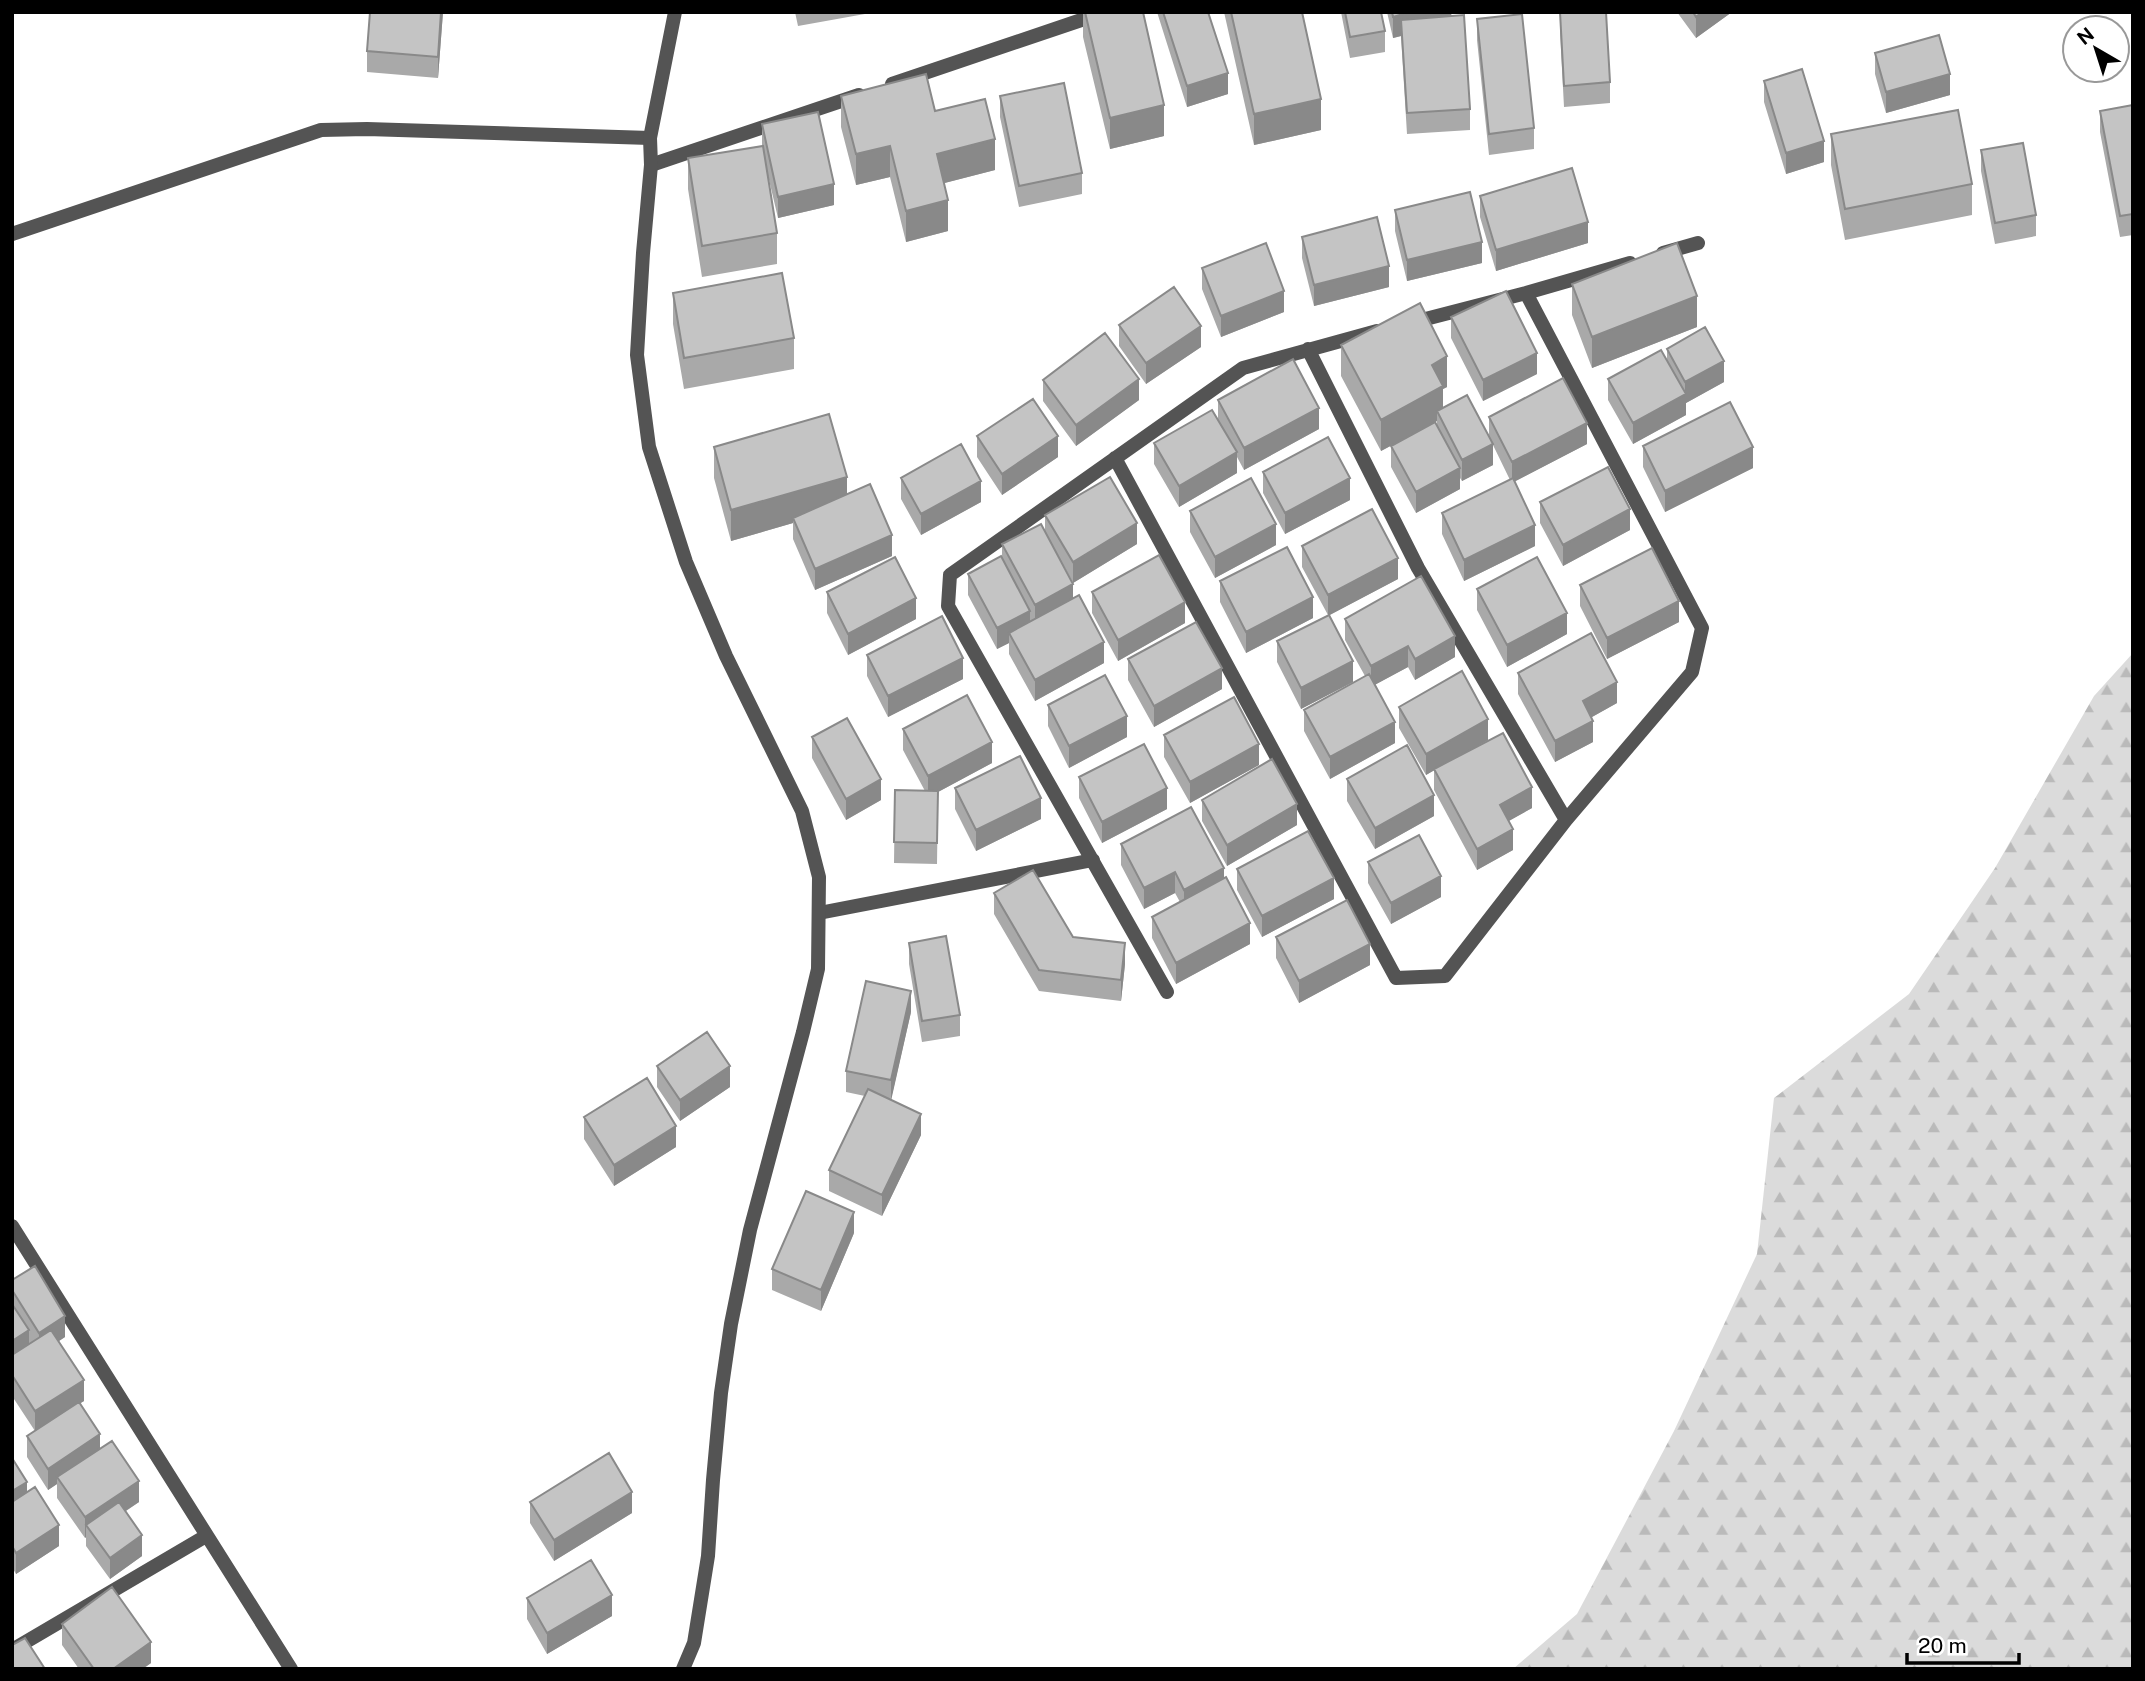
<svg xmlns="http://www.w3.org/2000/svg" width="2145" height="1681" font-family="'Public Sans',sans-serif">
	<defs>
		<pattern id="forest-firs" width="22" height="20" patternUnits="userSpaceOnUse" patternTransform="scale(1.75)"><rect width="22" height="20" fill="#dbdbdb"/><path d="M5 1l3.5 6h-7zM16 11l3.5 6h-7z" fill="#bababa"/></pattern>
	</defs>
	<rect width="100%" height="100%" fill="#fff"/>
	<!-- forest -->
	<path fill="url(#forest-firs)" d="M2133 653V1669H1513L1577 1614 1674 1431 1757 1254 1774 1098 1909 994 1995 868 2094 696Z"/>
	<g fill="none" stroke-linecap="round" stroke-linejoin="round">
		<!-- lane -->
		<path stroke="#545454" stroke-width="14" d="M892 84 1105 12
			M651 165 859 95
			M12 234 321 130 367 129 650 138
			M1663 253 1698 243
			M1410 323 1526 293 1630 263
			M1308 349 1418 568 1566 820
			M1115 458 1396 978 1445 976 1566 820 1692 672 1702 628 1526 293
			M819 913 1093 860
			M1167 992 948 606 950 575 1243 368 1377 331
			M12 1226 291 1669
			M12 1650 206 1536"/>
		<!-- street -->
		<path stroke="#545454" stroke-width="14" d="M675 12 650 138 651 165 643 253 637 355 649 447 686 562 726 656 802 811 819 877 818 969 803 1032 750 1230 731 1324 721 1393 713 1480 708 1556 694 1643 683 1669"/>
	</g>
	<!-- wall -->
	<path fill="#a9a9a9" d="M443 12 438 78 367 72V51Z
		M795 12H876L798 26Z
		M1083 12H1143L1164 136 1110 149 1083 37Z
		M1157 12H1208L1228 94 1187 107Z
		M1224 12H1302L1321 130 1254 145Z
		M1341 12H1381L1385 31V52L1350 58Z
		M1387 12H1451L1470 109V130L1407 134 1401 36 1393 38Z
		M1560 12 1610 82V103L1564 107 1560 31Z
		M1677 12H1732L1696 38Z
		M1477 19 1534 128V149L1489 155 1477 40Z
		M1875 53 1950 95 1886 113 1875 74Z
		M1764 81 1824 162 1786 174 1764 102Z
		M841 96 935 111 995 170 944 183 948 231 906 242 890 177 856 185 841 127Z
		M1000 96 1082 173V194L1019 207 1000 117Z
		M2133 105V235L2120 237 2100 132V111Z
		M762 124 834 205 778 218 766 167 777 233V264L702 277 688 189V158L762 146Z
		M1831 134 1972 184V215L1845 240 1831 165Z
		M1981 150 2036 215V236L1995 244 1981 171Z
		M1480 196 1588 243 1496 271 1480 217Z
		M1395 210 1482 263 1407 281 1395 231Z
		M1302 237 1389 287 1314 306 1302 258Z
		M1202 268 1284 312 1221 337 1202 289Z
		M1572 284 1697 327 1592 368 1572 315Z
		M673 293 794 338V369L684 389 673 324Z
		M1451 317 1537 374 1483 401 1451 338Z
		M1119 325 1201 347 1146 384 1119 346Z
		M1341 345 1447 387 1443 389V408L1489 437V417L1587 444 1515 481 1535 546 1464 581 1442 534V513L1510 480 1493 445V465L1462 481 1460 478V489L1416 513 1391 467V446L1437 425V421L1381 451 1341 376Z
		M1667 349 1724 382 1686 403V415L1633 444 1608 400V379L1667 360Z
		M1043 380 1139 400 1076 446 1043 401Z
		M1218 400 1319 429 1244 470 1237 457V473L1179 507 1154 464V443L1218 419Z
		M977 436 1058 457 1002 495 977 457Z
		M1643 446 1753 468 1665 512 1643 467Z
		M714 447 892 556 815 590 793 539V523L731 541 714 478Z
		M1263 472 1350 500 1285 534 1263 493Z
		M901 478 981 502 921 535 901 499Z
		M1540 502 1630 530 1563 566 1540 523Z
		M1190 511 1276 545 1215 578 1190 532Z
		M1045 515 1137 544 1073 583 1064 566 1073 599 1104 663 1035 701 1009 654V643L997 649 968 595V574L1002 557V544L1045 533Z
		M1302 546 1398 579 1329 615 1353 682 1301 709 1277 662V641L1328 615 1302 567Z
		M1220 581 1313 618 1246 653 1220 602Z
		M1580 585 1679 622 1607 659 1580 606Z
		M1477 589 1567 634 1507 667 1477 610Z
		M827 592 916 619 848 655 827 613Z
		M1092 592 1185 623 1118 661 1092 613Z
		M1345 619 1455 657 1415 680 1408 667 1374 685 1395 743 1330 779 1304 731V710L1365 676 1345 640Z
		M867 655 963 679 888 717 867 676Z
		M1128 659 1222 689 1154 727 1128 680Z
		M1518 673 1617 703 1592 717 1593 742 1555 762 1518 694Z
		M1048 705 1127 737 1069 768 1048 726Z
		M1399 707 1488 740 1472 749 1532 808 1508 821 1513 850 1477 870 1434 790V770L1426 775 1399 728Z
		M903 729 992 763 938 792 937 864 894 863 895 790 925 791 903 750Z
		M1164 735 1259 765 1190 803 1164 757Z
		M812 737 881 800 846 820 812 758Z
		M1079 777 1167 809 1102 843 1079 798Z
		M1347 779 1434 816 1375 849 1347 801Z
		M955 788 1041 819 976 851 955 809Z
		M1202 800 1297 825 1227 866 1202 821Z
		M1121 844 1224 878 1250 944 1176 984 1152 938V917L1180 902 1175 893 1144 909 1121 865Z
		M1368 862 1441 897 1391 924 1368 883Z
		M1237 869 1334 899 1262 937 1237 890Z
		M994 893 1073 937 1125 964 1121 1001 1039 991 994 914Z
		M1276 937 1370 965 1299 1003 1276 958Z
		M909 943 960 1015V1036L922 1042 909 964Z
		M911 1012 891 1099 921 1135 882 1216 829 1191V1170L865 1096 846 1092V1071Z
		M657 1066 730 1087 680 1121 657 1087Z
		M584 1117 676 1147 614 1186 584 1139Z
		M854 1233 821 1311 772 1290V1269Z
		M12 1280 65 1337 59 1341 84 1401 80 1403 100 1449 139 1502 126 1511 142 1556 110 1579 86 1546V1537L85 1538 57 1498V1484L48 1490 27 1457V1436L35 1431 12 1396Z
		M12 1458 27 1492 59 1546 16 1574 12 1567Z
		M530 1502 632 1513 554 1561 530 1523Z
		M527 1598 612 1616 547 1654 527 1619Z
		M62 1624 151 1663 143 1669H159H79L62 1645Z"/>
	<!-- shaded-wall -->
	<path fill="#898989" d="M441 12H443L438 78V57Z
		M1410 12H1451V22L1401 20V36L1393 38V17Z
		M1702 12H1732L1696 38V17Z
		M1228 73V94L1187 107V86Z
		M1950 74V95L1886 113V92Z
		M1321 99V130L1254 145V114Z
		M1164 105V136L1110 149V118Z
		M995 139V170L937 185V154Z
		M1824 141V162L1786 174V153Z
		M890 146V177L856 185V154Z
		M834 184V205L778 218V197Z
		M948 200V231L906 242V211Z
		M1588 222V243L1496 271V250Z
		M1482 242V263L1407 281V260Z
		M1389 266V287L1314 306V285Z
		M1284 291V312L1221 337V316Z
		M1697 296V327L1592 368V337Z
		M1201 326V347L1146 384V363Z
		M1537 353V374L1483 401V380Z
		M1447 356V387L1443 389V417L1437 411V421L1381 451V420L1432 365Z
		M1724 361V382L1686 403V415L1633 444V423L1685 394V382Z
		M1139 379V400L1076 446V425Z
		M1319 408V429L1244 470V448Z
		M1587 423V444L1512 483V462Z
		M1058 436V457L1002 495V474Z
		M1493 444V465L1462 481V460Z
		M1753 447V468L1665 512V491Z
		M1237 452V473L1179 507V486Z
		M1460 468V489L1416 513V492Z
		M847 477V508L793 518V523L731 541V510Z
		M1350 478V500L1285 534V513Z
		M981 481V502L921 535V514Z
		M1630 509V530L1563 566V545Z
		M1137 523V544L1073 583V562Z
		M1276 524V545L1215 578V557Z
		M1535 525V546L1464 581V560Z
		M892 535V556L815 590V569Z
		M1398 558V579L1328 616V595Z
		M1073 584V605L1035 626V605Z
		M1313 597V618L1246 653V632Z
		M916 598V619L848 655V634Z
		M1679 601V622L1607 659V638Z
		M1185 602V623L1118 661V640Z
		M1030 611V632L1009 633V643L997 649V628Z
		M1567 613V634L1507 667V645Z
		M1455 636V657L1415 680V659Z
		M1104 642V663L1035 701V680Z
		M1408 646V667L1371 687V666Z
		M963 658V679L888 717V696Z
		M1353 661V682L1301 709V688Z
		M1222 668V689L1154 727V706Z
		M1617 682V703L1583 722V701Z
		M1127 716V737L1069 768V746Z
		M1488 719V740L1426 775V754Z
		M1593 721V742L1555 762V741Z
		M1395 722V743L1330 779V757Z
		M992 742V763L938 792 937 864 938 792 928 797V776Z
		M1259 744V765L1190 803V782Z
		M881 779V800L846 820V799Z
		M1532 787V808L1500 826V805Z
		M1167 788V809L1102 843V822Z
		M1434 795V816L1375 849V828Z
		M1041 798V819L976 851V830Z
		M1297 804V825L1227 866V845Z
		M1513 829V850L1477 870V849Z
		M1224 868V889L1184 911V890Z
		M1175 872V893L1144 909V888Z
		M1441 876V897L1391 924V903Z
		M1334 878V899L1262 937V916Z
		M1250 923V944L1176 984V963Z
		M1125 943V964L1121 1001V980Z
		M1370 944V965L1299 1003V981Z
		M911 991V1012L891 1101V1080Z
		M730 1066V1087L680 1121V1100Z
		M921 1114V1135L882 1216V1195Z
		M676 1126V1147L614 1186V1165Z
		M854 1212V1233L821 1311V1290Z
		M65 1316V1337L39 1354V1333Z
		M29 1330V1351L12 1362V1341Z
		M84 1380V1401L35 1432V1411Z
		M100 1434V1455L57 1477V1484L48 1490V1469Z
		M139 1481V1502L92 1533 86 1525V1537L85 1538V1517Z
		M27 1482V1503L12 1512V1491Z
		M632 1492V1513L554 1561V1540Z
		M59 1525V1546L16 1574V1553Z
		M142 1535V1556L110 1579V1558Z
		M612 1595V1616L547 1654V1633Z
		M151 1642V1663L142 1669H113Z"/>
	<!-- building -->
	<path fill="#c4c4c4" stroke="#898989" stroke-width="2" d="M370 12H441L438 57 367 51Z
		M1085 12H1143L1164 105 1110 118Z
		M1163 12H1208L1228 73 1187 86Z
		M1231 12H1302L1321 99 1254 114Z
		M1345 12H1381L1385 31 1350 37Z
		M1392 12H1410L1393 17Z
		M1560 12H1606L1610 82 1564 86Z
		M1693 12H1702L1696 17Z
		M1522 14 1534 128 1489 134 1477 19Z
		M1464 15 1470 109 1407 113 1401 20Z
		M1939 35 1950 74 1886 92 1875 53Z
		M1802 69 1824 141 1786 153 1764 81Z
		M926 74 935 111 985 99 995 139 937 154 948 200 906 211 890 146 856 154 841 96Z
		M1064 83 1082 173 1019 186 1000 96Z
		M2133 105V214L2120 216 2100 111Z
		M1958 110 1972 184 1845 209 1831 134Z
		M818 112 834 184 778 197 762 124Z
		M2023 143 2036 215 1995 223 1981 150Z
		M763 146 777 233 702 246 688 158Z
		M1572 168 1588 222 1496 250 1480 196Z
		M1470 192 1482 242 1407 260 1395 210Z
		M1377 217 1389 266 1314 285 1302 237Z
		M1266 243 1284 291 1221 316 1202 268Z
		M1677 243 1697 296 1592 337 1572 284Z
		M782 273 794 338 684 358 673 293Z
		M1174 287 1201 326 1146 363 1119 325Z
		M1506 291 1537 353 1483 380 1451 317Z
		M1420 303 1447 356 1432 365 1443 386 1381 420 1341 345Z
		M1705 327 1724 361 1685 382 1667 349Z
		M1105 333 1139 379 1076 425 1043 380Z
		M1661 350 1686 394 1633 423 1608 379Z
		M1293 359 1319 408 1244 448 1218 400Z
		M1563 378 1587 423 1512 462 1489 417Z
		M1467 395 1493 444 1462 460 1437 411Z
		M1033 399 1058 436 1002 474 977 436Z
		M1730 402 1753 447 1665 491 1643 446Z
		M1212 410 1237 452 1179 486 1154 443Z
		M829 414 847 477 731 510 714 447Z
		M1435 422 1460 468 1416 492 1391 446Z
		M1328 437 1350 478 1285 513 1263 472Z
		M961 444 981 481 921 514 901 478Z
		M1608 467 1630 509 1563 545 1540 502Z
		M1110 477 1137 523 1073 562 1045 515Z
		M1251 478 1276 524 1215 557 1190 511Z
		M1513 478 1535 525 1464 560 1442 513Z
		M870 484 892 535 815 569 793 518Z
		M1372 509 1398 558 1328 595 1302 546Z
		M1041 524 1073 584 1035 605 1002 544Z
		M1287 547 1313 597 1246 632 1220 581Z
		M1652 548 1679 601 1607 638 1580 585Z
		M1159 555 1185 602 1118 640 1092 592Z
		M1001 556 1030 611 997 628 968 574Z
		M895 557 916 598 848 634 827 592Z
		M1537 557 1567 613 1507 645 1477 589Z
		M1421 576 1455 636 1415 659 1408 646 1371 666 1345 619Z
		M1079 595 1104 642 1035 680 1009 633Z
		M1329 615 1353 661 1301 688 1277 641Z
		M942 616 963 658 888 696 867 655Z
		M1196 622 1222 668 1154 706 1128 659Z
		M1591 633 1617 682 1583 701 1593 721 1555 741 1518 673Z
		M1462 671 1488 719 1426 754 1399 707Z
		M1369 674 1395 722 1330 757 1304 710Z
		M1105 675 1127 716 1069 746 1048 705Z
		M967 695 992 742 928 776 903 729Z
		M1234 697 1259 744 1190 782 1164 735Z
		M847 718 881 779 846 799 812 737Z
		M1503 733 1532 787 1500 805 1513 829 1477 849 1434 769Z
		M1144 744 1167 788 1102 822 1079 777Z
		M1407 745 1434 795 1375 828 1347 779Z
		M1020 756 1041 798 976 830 955 788Z
		M1272 759 1297 804 1227 845 1202 800Z
		M895 790 938 791 937 843 894 842Z
		M1191 807 1224 868 1184 890 1175 872 1144 888 1121 844Z
		M1308 831 1334 878 1262 916 1237 869Z
		M1419 835 1441 876 1391 903 1368 862Z
		M1033 870 1073 937 1125 943 1121 980 1039 970 994 893Z
		M1226 877 1250 923 1176 963 1152 917Z
		M1347 900 1370 944 1299 981 1276 937Z
		M946 936 960 1015 922 1021 909 943Z
		M866 981 911 991 891 1080 846 1071Z
		M707 1032 730 1066 680 1100 657 1066Z
		M647 1078 676 1126 614 1165 584 1117Z
		M868 1089 921 1114 882 1195 829 1170Z
		M806 1191 854 1212 821 1290 772 1269Z
		M35 1266 65 1316 39 1333 12 1290V1280Z
		M12 1304 29 1330 12 1341Z
		M51 1330 84 1380 35 1411 12 1375V1355Z
		M79 1402 100 1434 48 1469 27 1436Z
		M112 1441 139 1481 85 1517 57 1477Z
		M609 1453 632 1492 554 1540 530 1502Z
		M12 1458 27 1482 12 1491Z
		M35 1487 59 1525 16 1553 12 1546V1502Z
		M119 1502 142 1535 110 1558 86 1525Z
		M591 1560 612 1595 547 1633 527 1598Z
		M112 1587 151 1642 113 1669H94L62 1624Z
		M25 1638 45 1669H12V1645Z"/>
	<!-- border -->
	<rect width="2145" height="1681" fill="none" stroke="#000000" stroke-width="28"/>
	<!-- north arrow -->
	<g transform="translate(2096 49) rotate(321)"><circle r="33" fill="#ffffff" stroke="#999999" stroke-width="2"/>
	<path d="M0-5L12 26L0 18L-12 26Z" fill="#000000"/>
	<text y="-10" font-size="19" font-weight="bold" text-anchor="middle" fill="#000000">N</text>
	</g>
	<!-- scale -->
	<path d="M1907 1653v10h112v-10" fill="none" stroke="#000000" stroke-width="3.5"/>
	<text x="1918" y="1653" font-size="21" fill="#000000" stroke="#ffffff" stroke-width="5" paint-order="stroke">20 m</text>
</svg>
